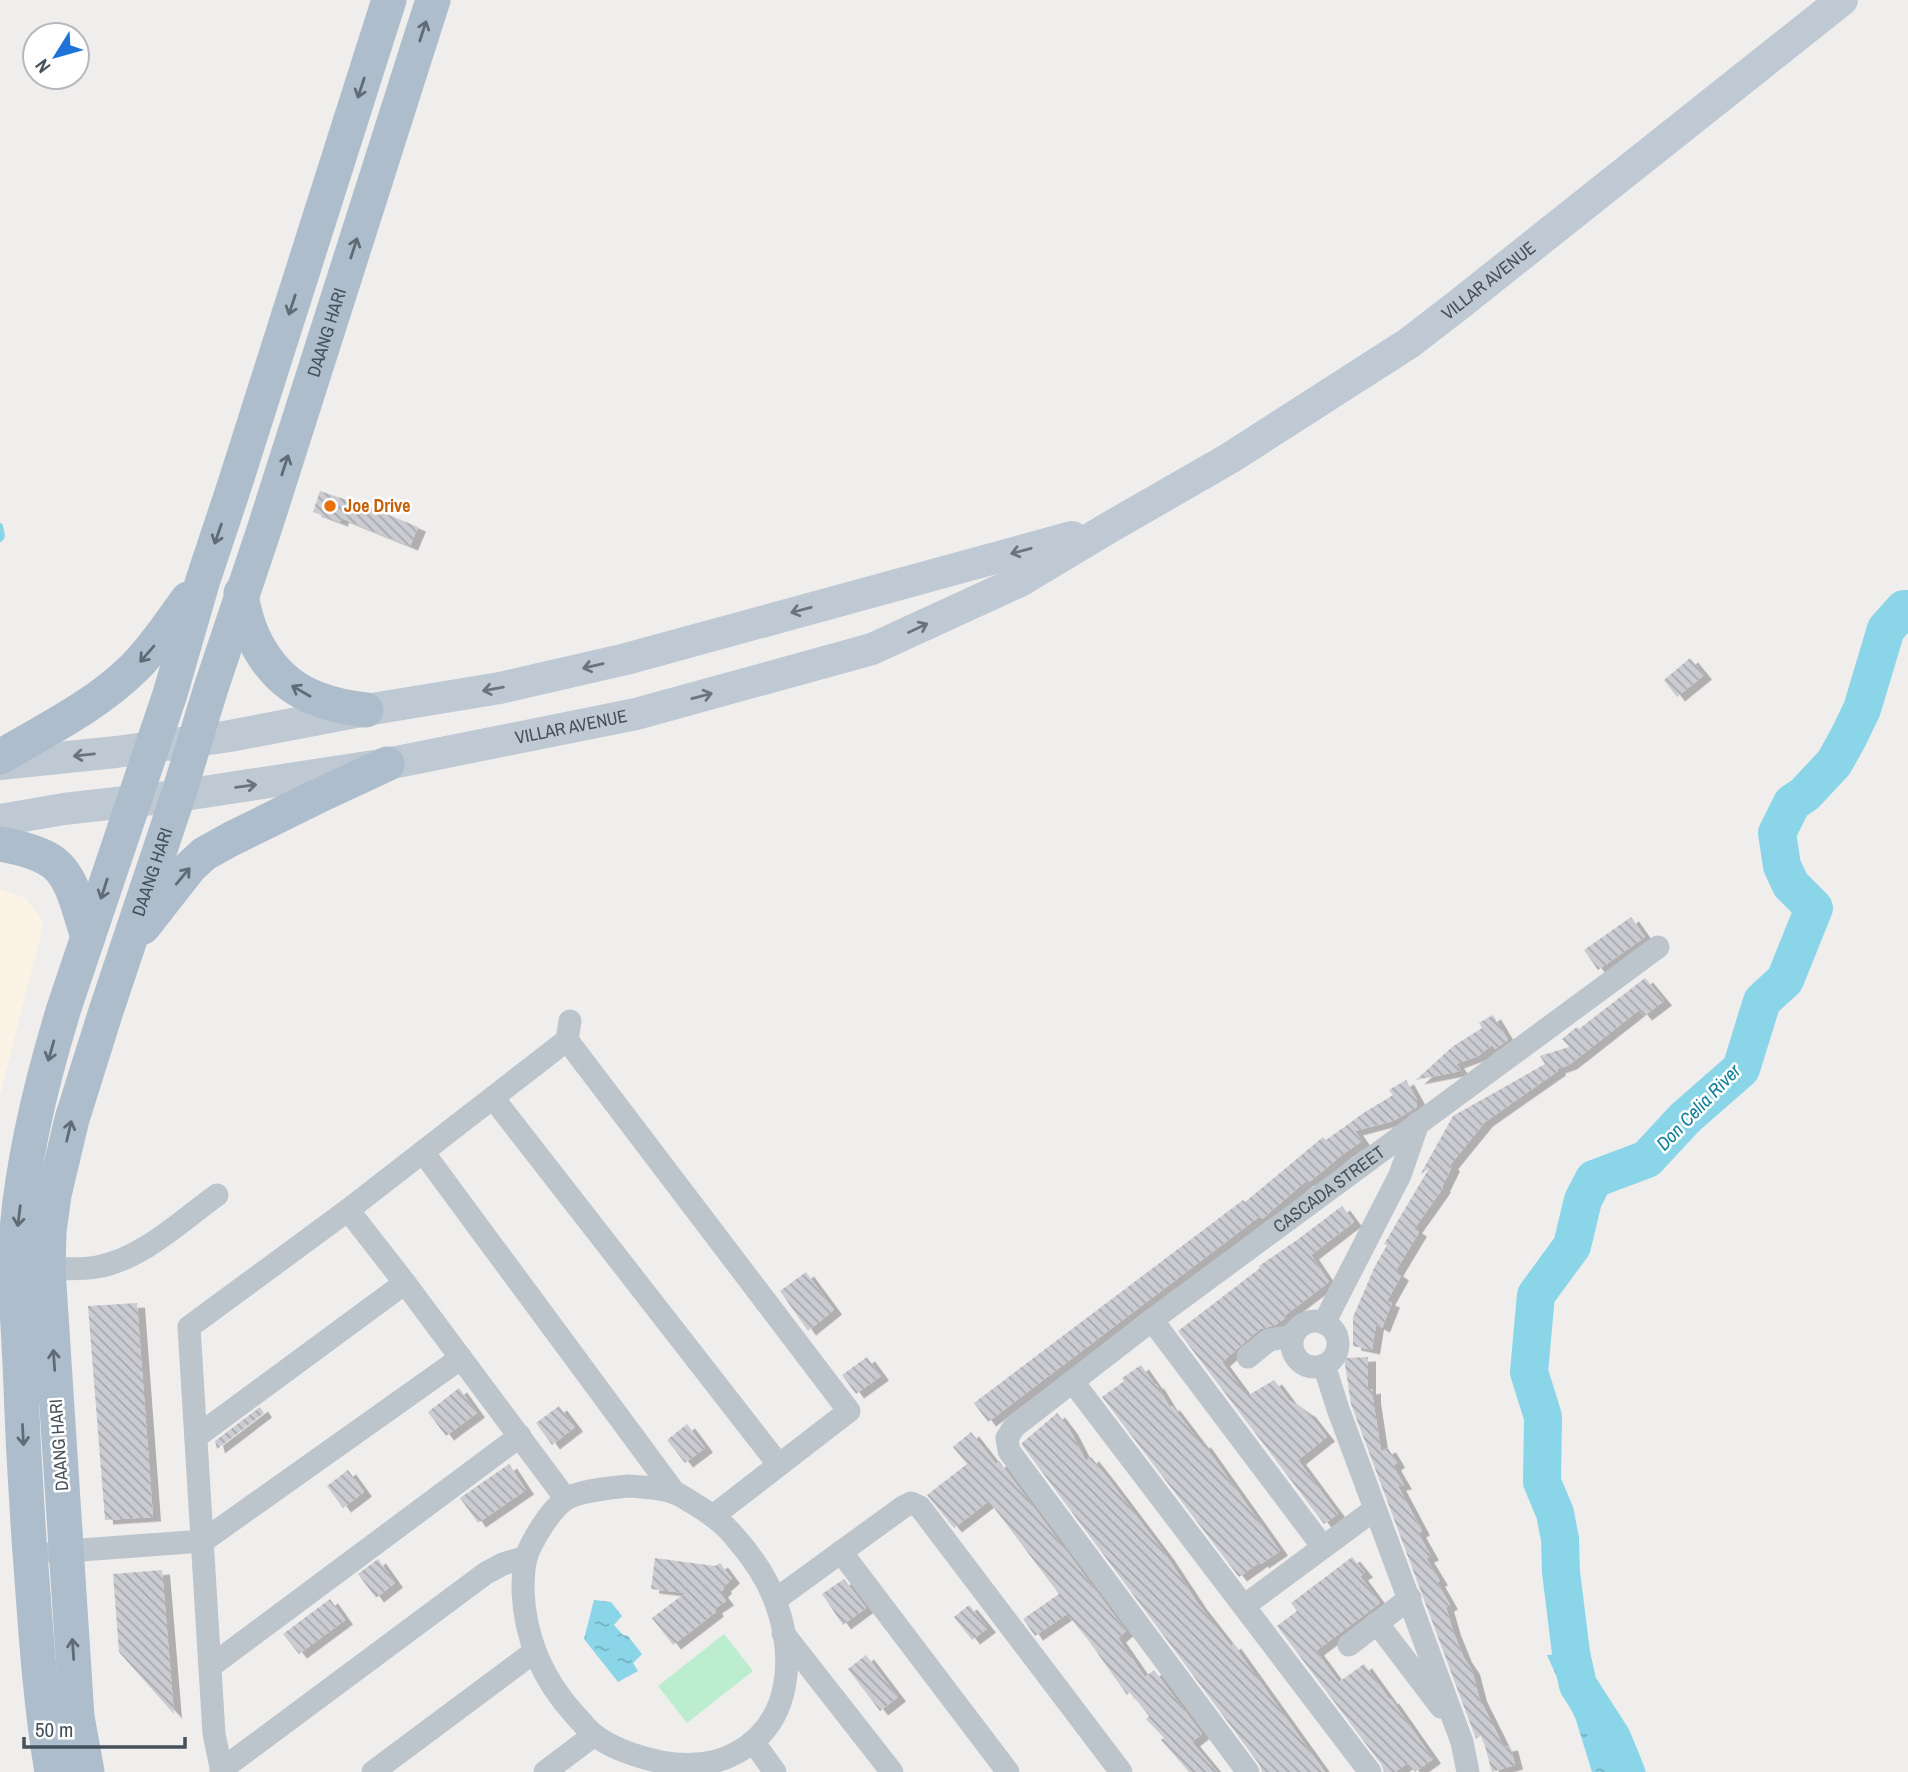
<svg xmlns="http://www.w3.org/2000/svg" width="1908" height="1772" font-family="'Archivo Narrow',sans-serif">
	<defs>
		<pattern id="water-ripples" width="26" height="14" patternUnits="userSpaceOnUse" patternTransform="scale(1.75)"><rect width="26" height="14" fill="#8ad6e8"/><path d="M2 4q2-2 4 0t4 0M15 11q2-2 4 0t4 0" fill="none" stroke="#73b0bf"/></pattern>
		<pattern id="building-back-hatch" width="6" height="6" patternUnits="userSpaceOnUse" patternTransform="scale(1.75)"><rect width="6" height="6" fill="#caccd2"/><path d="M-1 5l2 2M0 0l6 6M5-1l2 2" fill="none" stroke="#a6a8ad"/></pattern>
		<filter id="shadow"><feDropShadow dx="8" dy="4.5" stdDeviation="0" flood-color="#0004"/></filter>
	</defs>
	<rect width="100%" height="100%" fill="#f0eded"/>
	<!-- commercial -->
	<path fill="#fbf4e6" d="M0 889 24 897 40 916 43 927 0 1095Z"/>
	<!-- park -->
	<path fill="#bcedce" d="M724 1634 753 1671 687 1723 658 1686Z"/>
	<!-- water -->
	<path fill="url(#water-ripples)" d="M594 1600 611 1602 622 1616 614 1625 623 1635 628 1636 642 1654 633 1663 638 1671 618 1682 584 1639Z
		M1571 1653 1605 1699 1646 1772H1592L1576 1720 1547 1655Z"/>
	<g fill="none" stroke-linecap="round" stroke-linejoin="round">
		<!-- stream -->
		<path stroke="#8ad6e8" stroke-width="6" d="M0 526 2 536 0 539"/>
		<!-- river -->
		<path stroke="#8ad6e8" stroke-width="38" d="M1626 1772 1612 1738 1578 1685 1571 1653 1561 1572 1560 1539 1555 1513 1542 1482 1543 1417 1529 1372 1536 1295 1572 1246 1583 1200 1594 1179 1647 1159 1685 1118 1741 1069 1762 1001 1785 980 1814 908 1791 885 1782 866 1777 833 1792 803 1805 794 1834 763 1848 738 1862 709 1886 629 1904 609H1908"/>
	</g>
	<!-- building -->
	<path fill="url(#building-back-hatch)" filter="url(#shadow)" d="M320 491 377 510 418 527 410 546 341 518 340 522 313 512Z
		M1690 658 1704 675 1677 697 1664 680Z
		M1631 917 1645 937 1598 970 1584 950Z
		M1645 978 1664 1001 1644 1016 1639 1010 1569 1065 1557 1069 1558 1071 1485 1122 1450 1165 1452 1167 1442 1187 1443 1188 1414 1229 1419 1232 1395 1272 1401 1276 1387 1301 1392 1303 1382 1328 1376 1325 1372 1350 1353 1346V1317L1375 1266 1387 1245 1384 1244 1428 1170 1429 1168 1420 1175 1453 1116 1545 1064 1540 1056 1569 1047 1562 1039 1577 1027 1579 1029Z
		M1493 1015 1508 1040 1495 1049 1492 1045 1478 1056 1456 1064 1461 1071 1416 1080 1452 1047 1482 1028 1479 1023Z
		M1406 1080 1417 1100V1107L1393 1121 1355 1131 1362 1141 1343 1154 1308 1183 1306 1181 1262 1219 1260 1216 988 1422 974 1403 1243 1200 1245 1202 1323 1137 1326 1140 1365 1112 1393 1095 1389 1090Z
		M1342 1206 1354 1222 1311 1255 1329 1282 1284 1316 1285 1318 1275 1325 1260 1329 1222 1362 1247 1396 1274 1380 1289 1400 1308 1413 1327 1437 1298 1460 1338 1514 1324 1524 1178 1331 1260 1268 1259 1266 1297 1240Z
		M806 1272 834 1310 808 1331 780 1291Z
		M137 1303 153 1517 105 1520 88 1306Z
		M867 1357 881 1376 856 1394 842 1375Z
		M1368 1357V1390L1373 1389V1399L1381 1451 1388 1448 1397 1463 1393 1466 1404 1485 1398 1486 1422 1531 1418 1533 1431 1556 1426 1558 1440 1581 1437 1582 1450 1605 1446 1607 1453 1631 1464 1658 1472 1670 1479 1697 1504 1747 1510 1746 1515 1765 1492 1772 1482 1735 1476 1739 1351 1404 1344 1358Z
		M1141 1365 1155 1385 1156 1384 1170 1407 1172 1406 1201 1444 1203 1443 1280 1551 1261 1564 1260 1562 1239 1577 1102 1397 1124 1381 1122 1378Z
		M459 1388 477 1413 446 1436 428 1412Z
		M559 1406 575 1427 552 1445 536 1423Z
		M260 1407 264 1413 217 1449 215 1441Z
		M1057 1413 1070 1430 1086 1461 1091 1457 1107 1477 1166 1555 1199 1605 1231 1646 1233 1644 1325 1772H1262L1259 1764 1022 1445V1443Z
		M687 1424 705 1448 685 1463 667 1440Z
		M971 1432 996 1464 999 1461 1126 1631 1118 1638 1145 1677 1154 1670 1202 1734 1192 1742 1217 1772H1189L1161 1740 1164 1738 1146 1719 1149 1716 1130 1692 1127 1695 1089 1641 1067 1614 1035 1636 1023 1619 1059 1594 989 1501 954 1528 927 1495 967 1464 953 1447Z
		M509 1464 526 1490 478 1523 460 1498Z
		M348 1470 364 1492 343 1508 327 1486Z
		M1352 1557 1365 1573 1360 1576 1380 1603 1316 1651 1339 1682 1364 1664 1390 1700 1391 1699 1433 1759 1415 1772 1408 1763 1395 1772H1384L1381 1764 1277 1626 1297 1611 1291 1603Z
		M655 1558 715 1566 720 1563 732 1579 723 1587 724 1589 720 1593 726 1601 714 1609 716 1612 673 1645 652 1618 685 1593 651 1589Z
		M378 1559 395 1583 376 1598 358 1574Z
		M162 1570 174 1714 119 1652 113 1574Z
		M844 1579 866 1608 843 1625 822 1594Z
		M330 1599 345 1620 299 1654 283 1634Z
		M969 1605 988 1628 972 1640 954 1617Z
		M866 1655 898 1697 880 1711 848 1669Z"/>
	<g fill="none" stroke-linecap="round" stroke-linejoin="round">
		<!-- street -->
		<g stroke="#bcc5cc" stroke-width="23">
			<path d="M567 1040 849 1411 713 1516"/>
			<path d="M493 1098 779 1465"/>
			<path d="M423 1152 675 1493"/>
			<path d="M348 1210 405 1283 566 1499"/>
			<path d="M48 1269C64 1268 81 1270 97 1267 142 1259 181 1221 217 1195"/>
			<path d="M1152 1320 1323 1547"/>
			<circle cx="1315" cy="1344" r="23"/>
			<path d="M1324 1323 1400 1175 1418 1123"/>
			<path d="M1248 1357 1269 1340 1293 1336"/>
			<path d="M1324 1365 1338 1409 1462 1742 1468 1772"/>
			<path d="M1073 1382 1370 1772"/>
			<path d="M196 1437 405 1283"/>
			<path d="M628 1486C643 1487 660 1487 675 1493 681 1495 687 1500 693 1503 708 1512 723 1522 734 1536 751 1555 767 1578 776 1603 795 1656 792 1722 738 1752 714 1766 688 1767 661 1762 638 1757 612 1749 593 1734 587 1729 581 1721 575 1715 543 1680 525 1639 523 1591 523 1580 523 1566 527 1555 529 1548 533 1542 536 1536 543 1524 554 1507 566 1499 581 1490 610 1488 628 1486Z"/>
			<path d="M54 1552 203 1541 461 1358"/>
			<path d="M841 1552 1008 1772"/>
			<path d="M775 1600 903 1507 911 1503 920 1507 1121 1772"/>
			<path d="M1244 1606 1375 1509"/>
			<path d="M1377 1623 1441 1707"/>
			<path d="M783 1633 892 1772"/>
			<path d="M1349 1645 1410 1598"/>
			<path d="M211 1666 520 1436"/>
			<path d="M754 1743 775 1772"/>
			<path d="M221 1770 486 1573 503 1564 526 1557"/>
			<path d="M222 1772 214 1734 189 1327 348 1210 567 1040 570 1021"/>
			<path d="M373 1772 534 1652"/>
			<path d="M545 1772 594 1735"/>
			<path id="s1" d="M1248 1772 1009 1451 1007 1438 1014 1427 1152 1320 1658 947"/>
		</g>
		<!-- secondary -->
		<g stroke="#bec9d4" stroke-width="32">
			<path d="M0 764 116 752 230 736 366 710 500 688 626 659 1072 537"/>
			<path id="s2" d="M0 820 64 809 178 796 387 764 636 714 872 649 1020 581 1110 527 1230 458 1409 343 1457 306 1842 0"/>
		</g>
		<!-- primary -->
		<g stroke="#adbdcb" stroke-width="35">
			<path d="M241 593C247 638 272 683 318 699 333 705 349 708 366 710"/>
			<path d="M0 757C46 730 97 705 135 667 155 647 171 622 188 599"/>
			<path d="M0 844C16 847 34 851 48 859 73 872 79 912 88 937"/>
			<path d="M143 927 190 867 204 854 231 839 314 798 387 764"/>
			<path d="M52 1772C39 1695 35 1617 29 1539 25 1481 22 1423 20 1364 18 1320 14 1275 17 1231 23 1156 42 1080 64 1008L170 694 203 580 234 487 389 0"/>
			<path id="s3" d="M87 1772 77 1717 48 1269 49 1231 54 1195 72 1119 106 1011 178 796 211 688 264 530 433 0"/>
		</g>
	</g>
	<!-- one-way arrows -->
	<defs><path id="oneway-shaft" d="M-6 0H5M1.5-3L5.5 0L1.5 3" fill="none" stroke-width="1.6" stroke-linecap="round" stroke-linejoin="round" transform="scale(1.75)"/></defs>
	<g stroke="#606b76">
		<use href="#oneway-shaft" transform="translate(423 31) rotate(-72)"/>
		<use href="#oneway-shaft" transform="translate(361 88) rotate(108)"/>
		<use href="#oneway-shaft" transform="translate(354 248) rotate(-72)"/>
		<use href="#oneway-shaft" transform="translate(292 305) rotate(108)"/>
		<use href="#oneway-shaft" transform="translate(285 465) rotate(-72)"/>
		<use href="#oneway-shaft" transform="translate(218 534) rotate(109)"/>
		<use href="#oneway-shaft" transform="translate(147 654) rotate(131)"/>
		<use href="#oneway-shaft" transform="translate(301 691) rotate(-150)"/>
		<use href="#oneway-shaft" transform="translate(183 876) rotate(-50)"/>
		<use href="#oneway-shaft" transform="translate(104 889) rotate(108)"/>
		<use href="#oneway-shaft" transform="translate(51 1051) rotate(106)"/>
		<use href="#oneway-shaft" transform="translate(69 1131) rotate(-77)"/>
		<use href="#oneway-shaft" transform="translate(19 1216) rotate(97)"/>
		<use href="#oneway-shaft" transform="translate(54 1360) rotate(-94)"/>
		<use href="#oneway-shaft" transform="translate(23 1435) rotate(87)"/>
		<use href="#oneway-shaft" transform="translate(73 1649) rotate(-94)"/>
	</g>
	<g stroke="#6a747f">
		<use href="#oneway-shaft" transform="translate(1021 551) rotate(165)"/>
		<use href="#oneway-shaft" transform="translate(801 610) rotate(165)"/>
		<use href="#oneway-shaft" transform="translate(918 628) rotate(-25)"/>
		<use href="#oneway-shaft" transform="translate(593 666) rotate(167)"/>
		<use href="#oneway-shaft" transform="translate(493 689) rotate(170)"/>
		<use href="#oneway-shaft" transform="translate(702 696) rotate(-15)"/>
		<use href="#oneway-shaft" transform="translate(84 755) rotate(174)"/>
		<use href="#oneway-shaft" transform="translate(246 786) rotate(-8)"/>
	</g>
	<!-- markers -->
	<circle fill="#e8710a" stroke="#fff" stroke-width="2.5" cx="330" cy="506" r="7"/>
	<g text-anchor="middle" stroke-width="5" stroke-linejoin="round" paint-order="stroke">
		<!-- street labels -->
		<g font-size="18" fill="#46505a" stroke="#fff">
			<text dy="6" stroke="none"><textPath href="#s2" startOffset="1610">VILLAR AVENUE</textPath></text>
			<text dy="6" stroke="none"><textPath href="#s3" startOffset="1484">DAANG HARI</textPath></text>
			<text dy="6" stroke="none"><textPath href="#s2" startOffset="579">VILLAR AVENUE</textPath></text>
			<text dy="6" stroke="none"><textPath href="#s3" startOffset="917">DAANG HARI</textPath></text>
			<text dy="6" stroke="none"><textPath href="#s1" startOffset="821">CASCADA STREET</textPath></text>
			<text transform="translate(59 1445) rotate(-94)" y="6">DAANG HARI</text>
		</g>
		<!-- food labels -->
		<g font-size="18" font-weight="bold" fill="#c56008" stroke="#fff" text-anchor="start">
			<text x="344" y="512">Joe Drive</text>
		</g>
		<!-- water labels -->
		<g font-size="19" font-style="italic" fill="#107f9b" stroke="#fff">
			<text transform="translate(1698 1107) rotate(-46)" y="7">Don Celia River</text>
		</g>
	</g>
	<!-- north arrow -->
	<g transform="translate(56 56) rotate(233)"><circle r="33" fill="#ffffff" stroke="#b5b9bd" stroke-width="2"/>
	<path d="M0-5L12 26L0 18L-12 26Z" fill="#1e72d8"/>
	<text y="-10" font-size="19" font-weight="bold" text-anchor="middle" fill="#46505a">N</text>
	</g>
	<!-- scale -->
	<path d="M24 1737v10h161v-10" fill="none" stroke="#46505a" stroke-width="3.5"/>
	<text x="35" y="1737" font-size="21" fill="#46505a" stroke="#ffffff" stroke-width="5" paint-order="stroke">50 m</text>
</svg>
